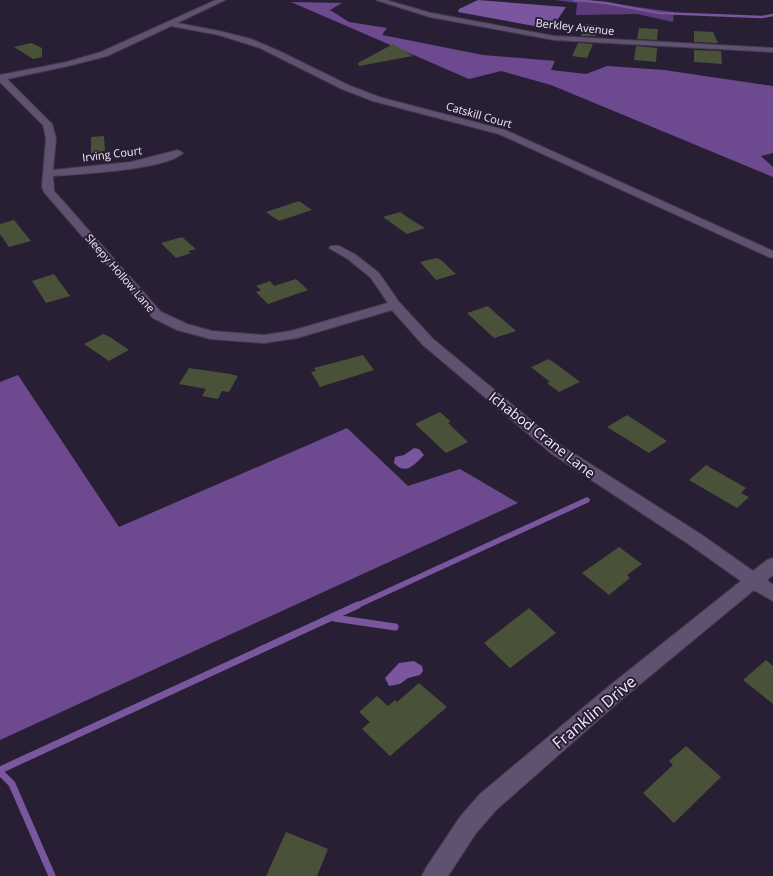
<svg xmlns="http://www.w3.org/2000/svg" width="773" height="876" font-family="'Open Sans',sans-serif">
	<rect width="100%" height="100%" fill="#291f34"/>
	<!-- green -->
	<path fill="#5b3b7a" d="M554 0H586L674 12 673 22 637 14 576 15 577 3Z"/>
	<!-- forest -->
	<path fill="#6d4990" d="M291 2 342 3 330 10 349 22 387 28 382 35 483 55 555 61 551 70 586 74 607 66 664 70 773 86V153L761 156 773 167V177L551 85 501 71 469 79Z
		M18 375 119 527 347 428 408 486 460 469 518 503 0 740V382Z"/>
	<!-- water -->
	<path fill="#7a569f" d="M478 0 566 7 553 26 545 28 458 12 459 9Z
		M414 448 419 449 424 455C415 464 406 476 394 463L395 457 404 455Z
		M414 661 422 666 423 671 420 675 408 678 400 684 389 686 385 678 399 663Z"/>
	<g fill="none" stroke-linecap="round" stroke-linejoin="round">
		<!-- stream-far2 -->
		<path stroke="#7a569f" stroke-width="2.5" d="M574 0 606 3 659 13 762 17 773 15"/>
		<!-- stream-far1 -->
		<path stroke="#7a569f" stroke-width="5.5" d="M356 606 587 500"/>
		<!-- stream -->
		<path stroke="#7a569f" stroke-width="7" d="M334 618 395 627
			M0 770 358 605
			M0 772 12 784 52 876"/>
	</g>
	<!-- building -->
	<path fill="#495138" d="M586 24 601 26 596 36H581Z
		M639 28 658 29 657 40 637 39Z
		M694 31 713 32 718 43 694 42Z
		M31 43 42 48V57L33 59 14 47Z
		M578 43 593 44 587 58 572 56Z
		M393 44 413 56 359 66 358 63Z
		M636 46 657 48 656 62 634 60Z
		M694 50 721 51 722 64 694 62Z
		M104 136 105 151 91 153V137Z
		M299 201 312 210 279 221 266 212Z
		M400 212 410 219 425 228 407 234 383 217Z
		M14 220 31 241 9 247 0 234V224Z
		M182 237 196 249 188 251 191 253 176 258 161 243Z
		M437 258 441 260 456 274 436 280 420 262Z
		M54 274 70 296 46 303 32 281Z
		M296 279 308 290 268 304 256 292 261 290 256 286 270 281 274 286Z
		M488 306 491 309 516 331 494 338 467 313Z
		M103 334 110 337 129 350 109 361 84 344Z
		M363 355 374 370 320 387 311 372 316 371 314 368Z
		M549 359 567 372 580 382 559 392 547 383 550 382 531 367Z
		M189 368 230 374 238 376 229 392 222 391 218 399 202 396 206 389 179 384Z
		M440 412 451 422 448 423 468 442 446 453 415 424Z
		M627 415 667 441 649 453 607 427Z
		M706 465 746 488 741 493 749 497 737 508 689 480Z
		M619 547 642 564 627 575 630 578 609 595 582 573Z
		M529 608 556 633 510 668 484 643Z
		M766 660 773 666V704L743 680Z
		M419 683 447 707 390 756 362 729 370 722 359 712 377 696 388 706 395 700 397 702Z
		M686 746 721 777 674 823 643 793 673 765 669 761Z
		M286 832 328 849 317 876H266Z"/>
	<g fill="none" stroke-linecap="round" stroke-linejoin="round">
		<defs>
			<path id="minor" d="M216 0H225L177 23 219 31 251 39 279 51 348 85 379 97 505 130 773 251V258L769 257 499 134 373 101 342 89 260 48 219 35 171 26 107 56 68 66 7 79 52 124 56 138 53 170 131 162 178 150 183 153C165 170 80 174 53 176L54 191 161 312 187 324 212 331 264 335 291 331 388 303 371 278 348 259 329 248 331 246H339L356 255 379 273 399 302 433 339 562 446 702 535 753 571 767 560 773 558V575L767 580 773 585V601L754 590 622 699 496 810 476 833 448 876H422L426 868 460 817 480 794 608 687 741 581 690 545 552 454 423 345 392 310 297 338 264 343 211 339 177 330 153 318 44 192 42 187 46 138 43 125 0 82V75L67 62 101 52Z
				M376 0H386L431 13 554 36 773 48V52L554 40 430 17Z"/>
		</defs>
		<!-- minor casing -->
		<use href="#minor" stroke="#453b4f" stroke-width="2"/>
		<!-- minor -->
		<use href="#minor" fill="#5f5170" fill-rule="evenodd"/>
	</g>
	<g text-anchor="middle" stroke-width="4" stroke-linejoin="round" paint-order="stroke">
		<!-- far-street labels -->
		<g font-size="11" fill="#f0eaf8" stroke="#291f34">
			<text transform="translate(575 27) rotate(6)" y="4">Berkley Avenue</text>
			<text transform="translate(479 115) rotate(16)" y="4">Catskill Court</text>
			<text transform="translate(112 154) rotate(-7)" y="4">Irving Court</text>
			<text transform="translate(120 273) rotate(49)" y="4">Sleepy Hollow Lane</text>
		</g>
		<!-- street labels -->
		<g font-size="14" fill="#f0eaf8" stroke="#291f34">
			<text transform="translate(542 435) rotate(38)" y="5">Ichabod Crane Lane</text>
		</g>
		<!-- near-street labels -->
		<g font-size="16" fill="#f0eaf8" stroke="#291f34">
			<text transform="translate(594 712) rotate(-40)" y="6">Franklin Drive</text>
		</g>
	</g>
</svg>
